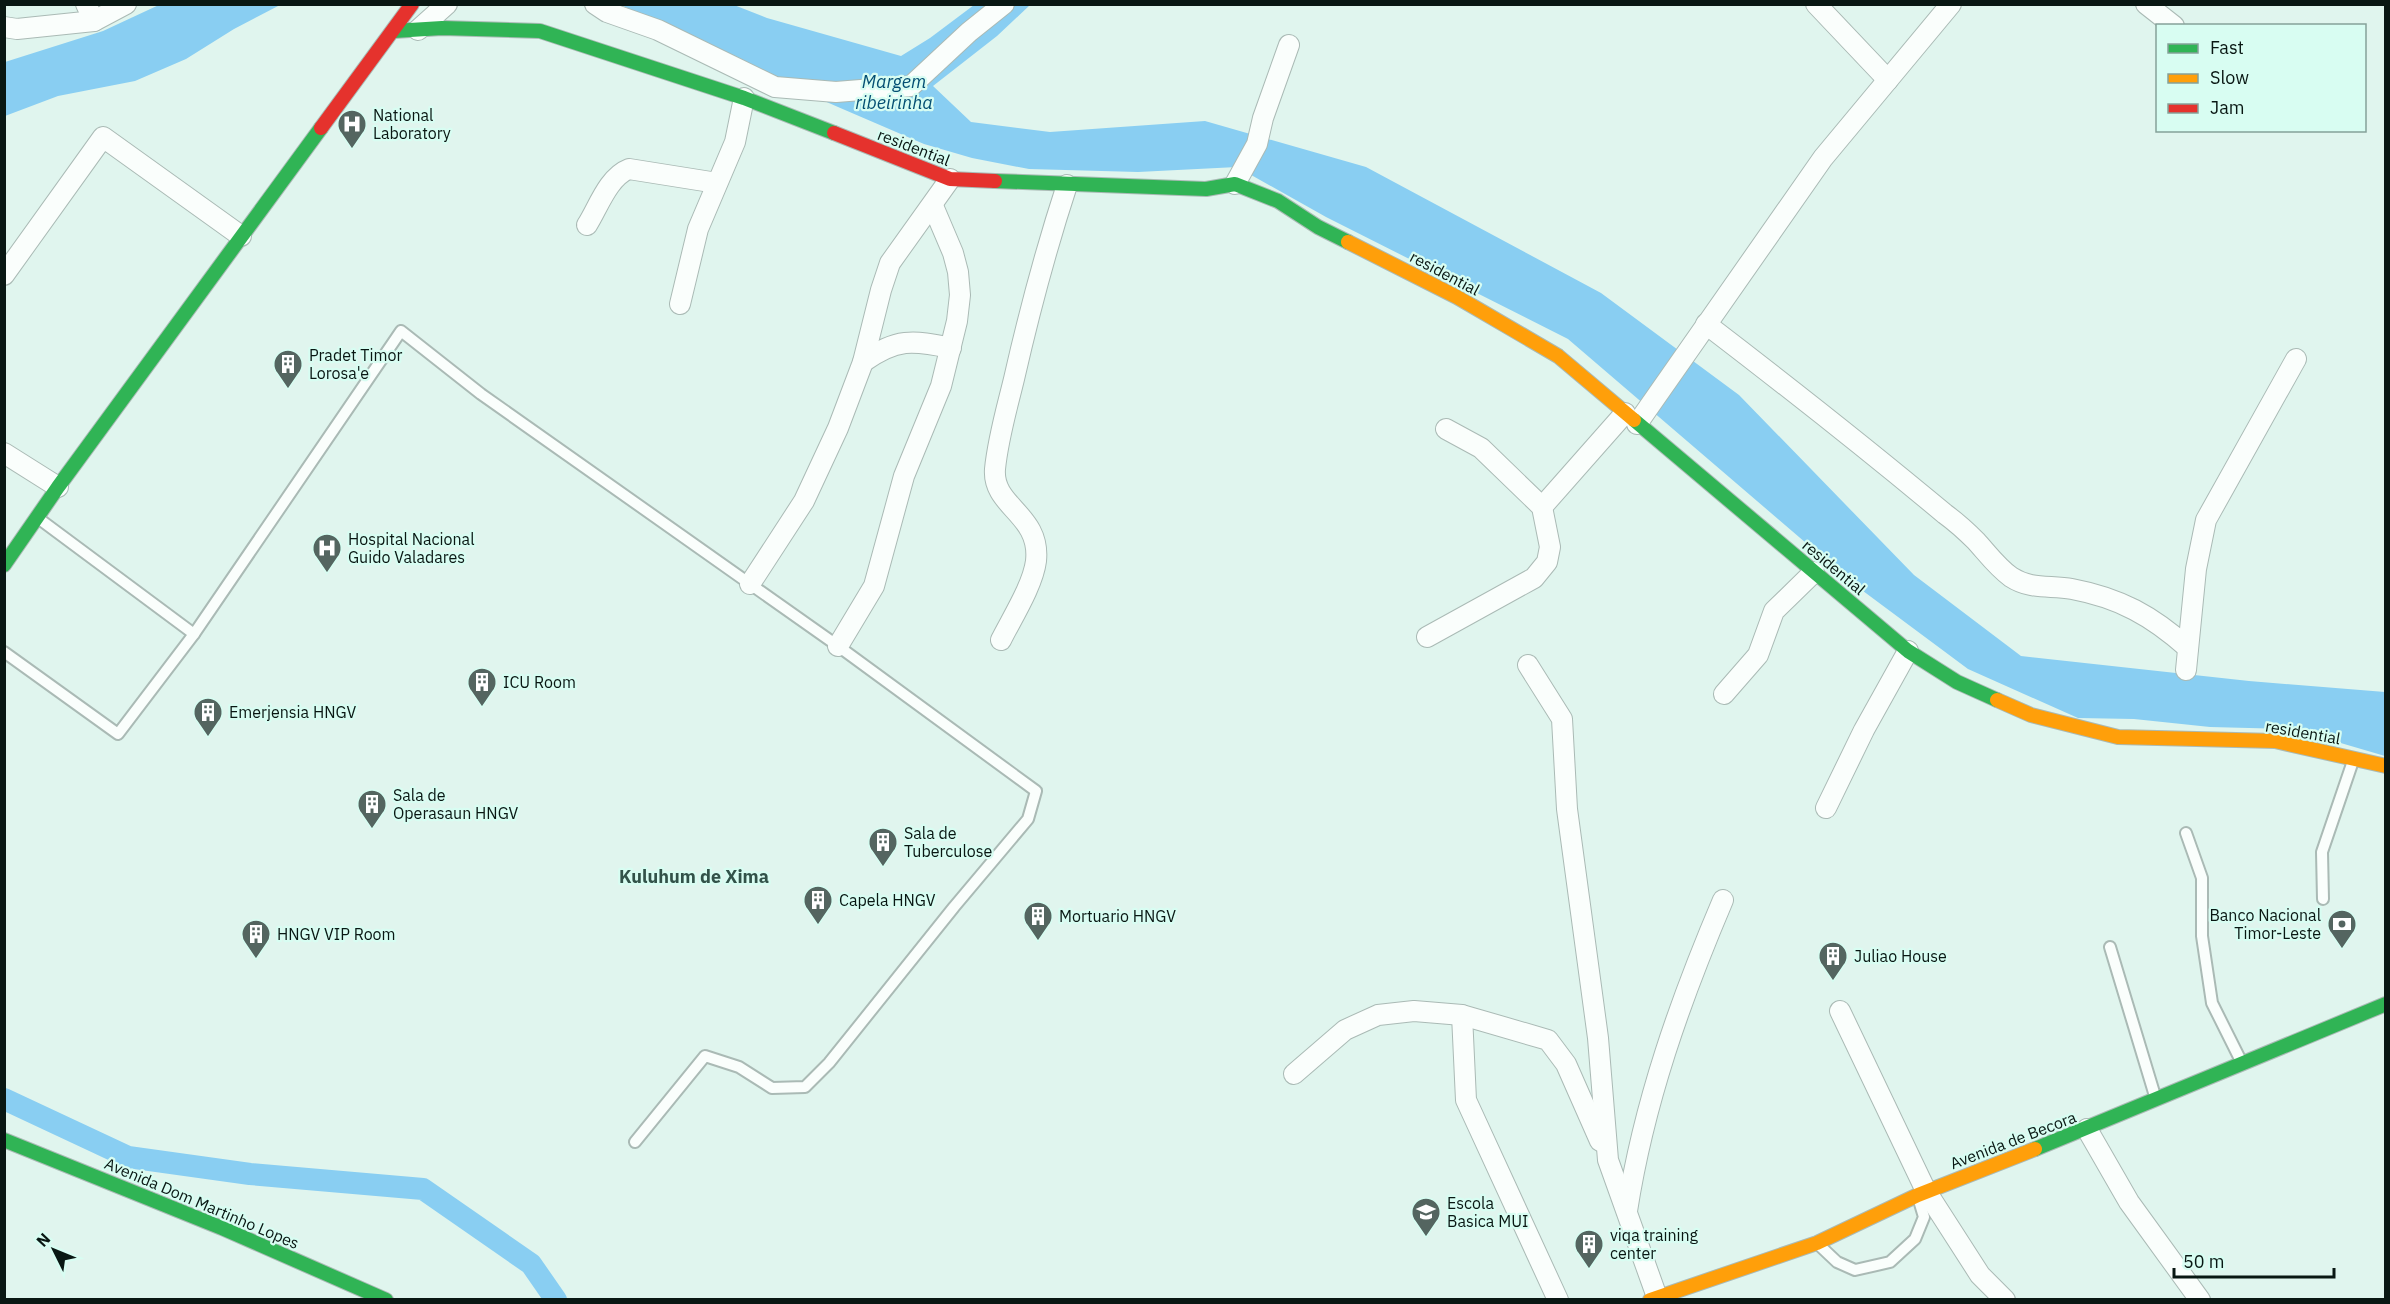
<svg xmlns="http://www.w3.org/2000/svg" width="2390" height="1304" font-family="'IBM Plex Sans',sans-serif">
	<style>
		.water { fill: #89cef2 }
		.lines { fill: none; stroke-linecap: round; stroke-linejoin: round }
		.canal { stroke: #89cef2; stroke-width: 22 }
		.lane-casing { stroke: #aabab5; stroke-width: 14 }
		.street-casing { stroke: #aabab5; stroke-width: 22 }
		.fast-casing { stroke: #aabab5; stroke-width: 16 }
		.slow-casing { stroke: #aabab5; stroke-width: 16 }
		.jam-casing { stroke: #aabab5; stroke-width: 16 }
		.lane { stroke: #fafefc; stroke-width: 10 }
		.street { stroke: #fafefc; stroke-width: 20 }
		.fast { stroke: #30b455; stroke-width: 14 }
		.slow { stroke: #ff9f0a; stroke-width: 14 }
		.jam { stroke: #e5322d; stroke-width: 14 }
		.labels { text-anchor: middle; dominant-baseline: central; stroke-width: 4.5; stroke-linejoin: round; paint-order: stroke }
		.poi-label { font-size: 16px; fill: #091713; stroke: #d8fdf2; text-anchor: start }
		.street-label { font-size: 16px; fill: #091713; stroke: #d8fdf2 }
		.water-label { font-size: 18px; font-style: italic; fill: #044f73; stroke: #d8fdf2 }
		.neighbourhood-label { font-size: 18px; font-weight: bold; fill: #325249; stroke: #d8fdf2 }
	</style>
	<rect width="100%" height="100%" fill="#e0f5ee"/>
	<g class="water">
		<path d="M 161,4 L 280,5 L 234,29 L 186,59 L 135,81 L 58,96 L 5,116 L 5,62 L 103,31 Z"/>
		<path d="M 621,5 L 734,5 L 767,18 L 901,56 L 930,38 L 974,5 L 1030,5 L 997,36 L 933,86 L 971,122 L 1050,132 L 1205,121 L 1366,167 L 1601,293 L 1739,395 L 1914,575 L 2021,656 L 2249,681 L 2385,692 L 2385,756 L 2293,729 L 2210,727 L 2134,719 L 2078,718 L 1968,669 L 1855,585 L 1568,339 L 1326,217 L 1237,167 L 1138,172 L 1029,169 L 972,158 L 924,144 L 838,107 L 745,66 L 665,25 Z"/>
	</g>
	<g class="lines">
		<path class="canal" d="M 4,1099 L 128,1157 L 250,1174 L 423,1189 L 531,1264 L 556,1300"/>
		<g class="lane-casing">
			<g id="lane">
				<path d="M 38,518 L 194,634"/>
				<path d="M 4,652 L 118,734 L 194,634 L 401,331 L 481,394 L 838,646 L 1036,791 L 1028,819 L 954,907 L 829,1063 L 805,1087 L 772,1088 L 739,1067 L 705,1056 L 635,1142"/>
				<path d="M 2186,833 L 2202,878 L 2202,936 L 2212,1003 L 2240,1059"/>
				<path d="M 2323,899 L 2322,852 L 2353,761"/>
				<path d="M 2110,947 L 2155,1096"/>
				<path d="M 1819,1245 L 1837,1262 L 1855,1270 L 1890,1262 L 1915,1239 L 1924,1217 L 1918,1197"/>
			</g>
		</g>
		<g class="street-casing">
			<g id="street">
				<path d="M 86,4 L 94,21"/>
				<path d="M 595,4 L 607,12 L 658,30 L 775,87 L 836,92 L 911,86 L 969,32 L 1004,4"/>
				<path d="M 1816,4 L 1888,80"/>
				<path d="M 2146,4 L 2174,26"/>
				<path d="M 4,27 L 17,29 L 94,21 L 126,4"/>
				<path d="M 418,30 L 447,4"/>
				<path d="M 1235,184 L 1257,144 L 1263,118 L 1289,45"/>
				<path d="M 587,225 C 598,208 608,177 629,169 L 717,183"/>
				<path d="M 4,275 L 103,137 L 241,236"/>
				<path d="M 680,304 L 698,229 L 735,142 L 744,98"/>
				<path d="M 1706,324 C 1787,386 1867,449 1945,514 C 1956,522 1966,531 1976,541 C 1987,553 1997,567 2011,577 C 2031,590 2050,585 2072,589 C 2120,598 2152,616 2188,648"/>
				<path d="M 863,362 C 896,338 913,340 951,348"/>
				<path d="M 1637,424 L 1823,158 L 1951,4"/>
				<path d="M 4,453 L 58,487"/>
				<path d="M 1542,507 L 1625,413"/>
				<path d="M 750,584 L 804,501 L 838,428 L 863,362 L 881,290 L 890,263 L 950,179"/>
				<path d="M 1427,637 L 1534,578 L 1547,562 L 1550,547 L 1542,507 L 1481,448 L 1446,429"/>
				<path d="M 1001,640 C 1012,618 1033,585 1036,561 C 1041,514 992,507 995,469 C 998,438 1007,408 1014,379 C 1029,313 1046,249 1067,185"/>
				<path d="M 838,646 L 874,586 L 904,476 L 941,386 L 957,321 L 960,295 L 958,272 L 953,253 L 933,206"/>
				<path d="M 1528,665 L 1562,719 L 1567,809 L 1598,1038 L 1608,1160 L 1657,1297"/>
				<path d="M 2186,670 L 2196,569 L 2206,520 L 2296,359"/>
				<path d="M 1724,694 L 1758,655 L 1774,611 L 1814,572"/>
				<path d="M 1826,808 L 1864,730 L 1908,651"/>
				<path d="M 1840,1011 L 1926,1191 L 1980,1275 L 2005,1300"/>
				<path d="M 1462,1015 L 1466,1100 L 1558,1300"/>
				<path d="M 1294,1074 L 1345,1030 L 1378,1015 L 1414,1011 L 1462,1015 L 1548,1040 L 1566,1064 L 1600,1141"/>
				<path d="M 2087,1129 L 2129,1202 L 2200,1300"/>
				<path d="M 1627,1211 C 1644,1102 1680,1001 1723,900"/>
			</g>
		</g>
		<g class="fast-casing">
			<g id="fast">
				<path d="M 394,31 L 442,28 L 540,31 L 744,98 L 834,133"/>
				<path d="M 995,181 L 1206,189 L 1235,184 L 1278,201 L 1318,227 L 1348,242"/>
				<path d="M 1634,420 L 1908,651 L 1957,682 L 1997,700"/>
				<path d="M 4,565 L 58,487 L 321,128"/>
				<path d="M 4,1140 L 222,1228 L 386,1300"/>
				<path d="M 2035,1149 L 2386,1004"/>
			</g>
		</g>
		<g class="slow-casing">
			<g id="slow">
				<path d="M 1348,242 L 1457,297 L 1558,356 L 1634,420"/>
				<path d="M 1997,700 L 2031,715 L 2118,737 L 2275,741 L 2386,766"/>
				<path d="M 1650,1300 L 1817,1243 L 1918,1195 L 2035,1149"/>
			</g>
		</g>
		<g class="jam-casing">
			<g id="jam">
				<path d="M 321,128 L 412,4"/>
				<path d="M 834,133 L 950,179 L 995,181"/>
			</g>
		</g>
		<use href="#lane" class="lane"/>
		<use href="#street" class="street"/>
		<use href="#fast" class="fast"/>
		<use href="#slow" class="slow"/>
		<use href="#jam" class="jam"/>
	</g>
	<defs>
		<g id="hospital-pin" transform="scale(1.5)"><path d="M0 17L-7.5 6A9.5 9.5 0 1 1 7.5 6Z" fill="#546560" stroke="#d8fdf2"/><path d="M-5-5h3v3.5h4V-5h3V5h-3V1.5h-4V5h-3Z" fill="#fff"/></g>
		<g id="building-pin" transform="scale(1.5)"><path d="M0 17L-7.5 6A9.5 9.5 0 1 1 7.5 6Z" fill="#546560" stroke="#d8fdf2"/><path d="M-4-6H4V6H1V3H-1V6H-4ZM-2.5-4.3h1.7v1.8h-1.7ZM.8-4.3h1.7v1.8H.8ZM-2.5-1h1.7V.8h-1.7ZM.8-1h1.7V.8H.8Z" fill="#fff"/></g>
		<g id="bank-pin" transform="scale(1.5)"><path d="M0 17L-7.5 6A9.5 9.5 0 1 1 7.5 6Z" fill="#546560" stroke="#d8fdf2"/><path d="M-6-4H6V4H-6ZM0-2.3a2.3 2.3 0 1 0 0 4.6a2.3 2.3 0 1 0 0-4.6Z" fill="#fff"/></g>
		<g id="school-pin" transform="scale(1.5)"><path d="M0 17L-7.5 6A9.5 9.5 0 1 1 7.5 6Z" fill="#546560" stroke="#d8fdf2"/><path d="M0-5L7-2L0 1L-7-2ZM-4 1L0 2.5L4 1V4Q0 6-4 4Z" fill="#fff"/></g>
	</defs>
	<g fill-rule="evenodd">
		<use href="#hospital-pin" x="352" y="124"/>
		<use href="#building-pin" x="288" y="364"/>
		<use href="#hospital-pin" x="327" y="548"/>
		<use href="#building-pin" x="482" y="682"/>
		<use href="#building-pin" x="208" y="712"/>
		<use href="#building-pin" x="372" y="804"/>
		<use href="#building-pin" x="883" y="842"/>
		<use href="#building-pin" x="818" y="900"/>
		<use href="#building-pin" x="1038" y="916"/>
		<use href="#bank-pin" x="2342" y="924"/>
		<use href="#building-pin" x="256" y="934"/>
		<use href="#building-pin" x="1833" y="956"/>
		<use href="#school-pin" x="1426" y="1212"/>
		<use href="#building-pin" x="1589" y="1244"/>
	</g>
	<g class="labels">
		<g class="poi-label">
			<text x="373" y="115">National<tspan x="373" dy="18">Laboratory</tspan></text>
			<text x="309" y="355">Pradet Timor<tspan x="309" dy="18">Lorosa'e</tspan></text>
			<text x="348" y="539">Hospital Nacional<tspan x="348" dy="18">Guido Valadares</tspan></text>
			<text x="503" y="682">ICU Room</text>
			<text x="229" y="712">Emerjensia HNGV</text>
			<text x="393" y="795">Sala de<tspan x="393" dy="18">Operasaun HNGV</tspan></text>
			<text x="904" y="833">Sala de<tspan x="904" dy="18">Tuberculose</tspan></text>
			<text x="839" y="900">Capela HNGV</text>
			<text x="2321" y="915" text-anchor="end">Banco Nacional<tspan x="2321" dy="18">Timor-Leste</tspan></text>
			<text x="1059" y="916">Mortuario HNGV</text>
			<text x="277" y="934">HNGV VIP Room</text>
			<text x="1854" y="956">Juliao House</text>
			<text x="1447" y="1203">Escola<tspan x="1447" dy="18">Basica MUI</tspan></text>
			<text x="1610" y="1235">viqa training<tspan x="1610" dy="18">center</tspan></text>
		</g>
		<g class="street-label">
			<text transform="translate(914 147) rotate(21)">residential</text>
			<text transform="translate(1445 273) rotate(28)">residential</text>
			<text transform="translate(1834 567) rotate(40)">residential</text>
			<text transform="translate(2303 732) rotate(10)">residential</text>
			<text transform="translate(2013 1140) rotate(-21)">Avenida de Becora</text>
			<text transform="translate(202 1203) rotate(23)">Avenida Dom Martinho Lopes</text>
		</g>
		<g class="water-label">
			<text x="894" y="81">Margem<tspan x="894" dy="21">ribeirinha</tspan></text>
		</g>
		<g class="neighbourhood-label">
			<text x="694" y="876">Kuluhum de Xima</text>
		</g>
	</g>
	<rect width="2390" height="1304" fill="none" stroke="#091713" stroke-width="12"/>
	<rect x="2156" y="24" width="210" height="108" fill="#d8fdf2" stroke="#85a199" stroke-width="1.5"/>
	<rect x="2168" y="44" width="30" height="9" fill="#30b455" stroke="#85a199" stroke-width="1.5"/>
	<text x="2210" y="54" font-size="18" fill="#091713">Fast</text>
	<rect x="2168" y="74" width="30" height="9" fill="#ff9f0a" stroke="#85a199" stroke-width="1.5"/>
	<text x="2210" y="84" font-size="18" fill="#091713">Slow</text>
	<rect x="2168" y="104" width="30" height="9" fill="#e5322d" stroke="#85a199" stroke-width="1.5"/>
	<text x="2210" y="114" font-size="18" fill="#091713">Jam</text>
	<g transform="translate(54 1250) rotate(313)" stroke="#d8fdf2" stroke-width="4.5" paint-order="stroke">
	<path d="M0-4.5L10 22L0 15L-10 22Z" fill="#091713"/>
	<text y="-9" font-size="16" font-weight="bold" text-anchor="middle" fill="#091713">N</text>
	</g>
	<path d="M2174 1268v9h160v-9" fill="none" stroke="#091713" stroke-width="3"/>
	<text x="2183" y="1268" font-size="18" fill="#091713" stroke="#d8fdf2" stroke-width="4.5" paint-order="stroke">50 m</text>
</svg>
